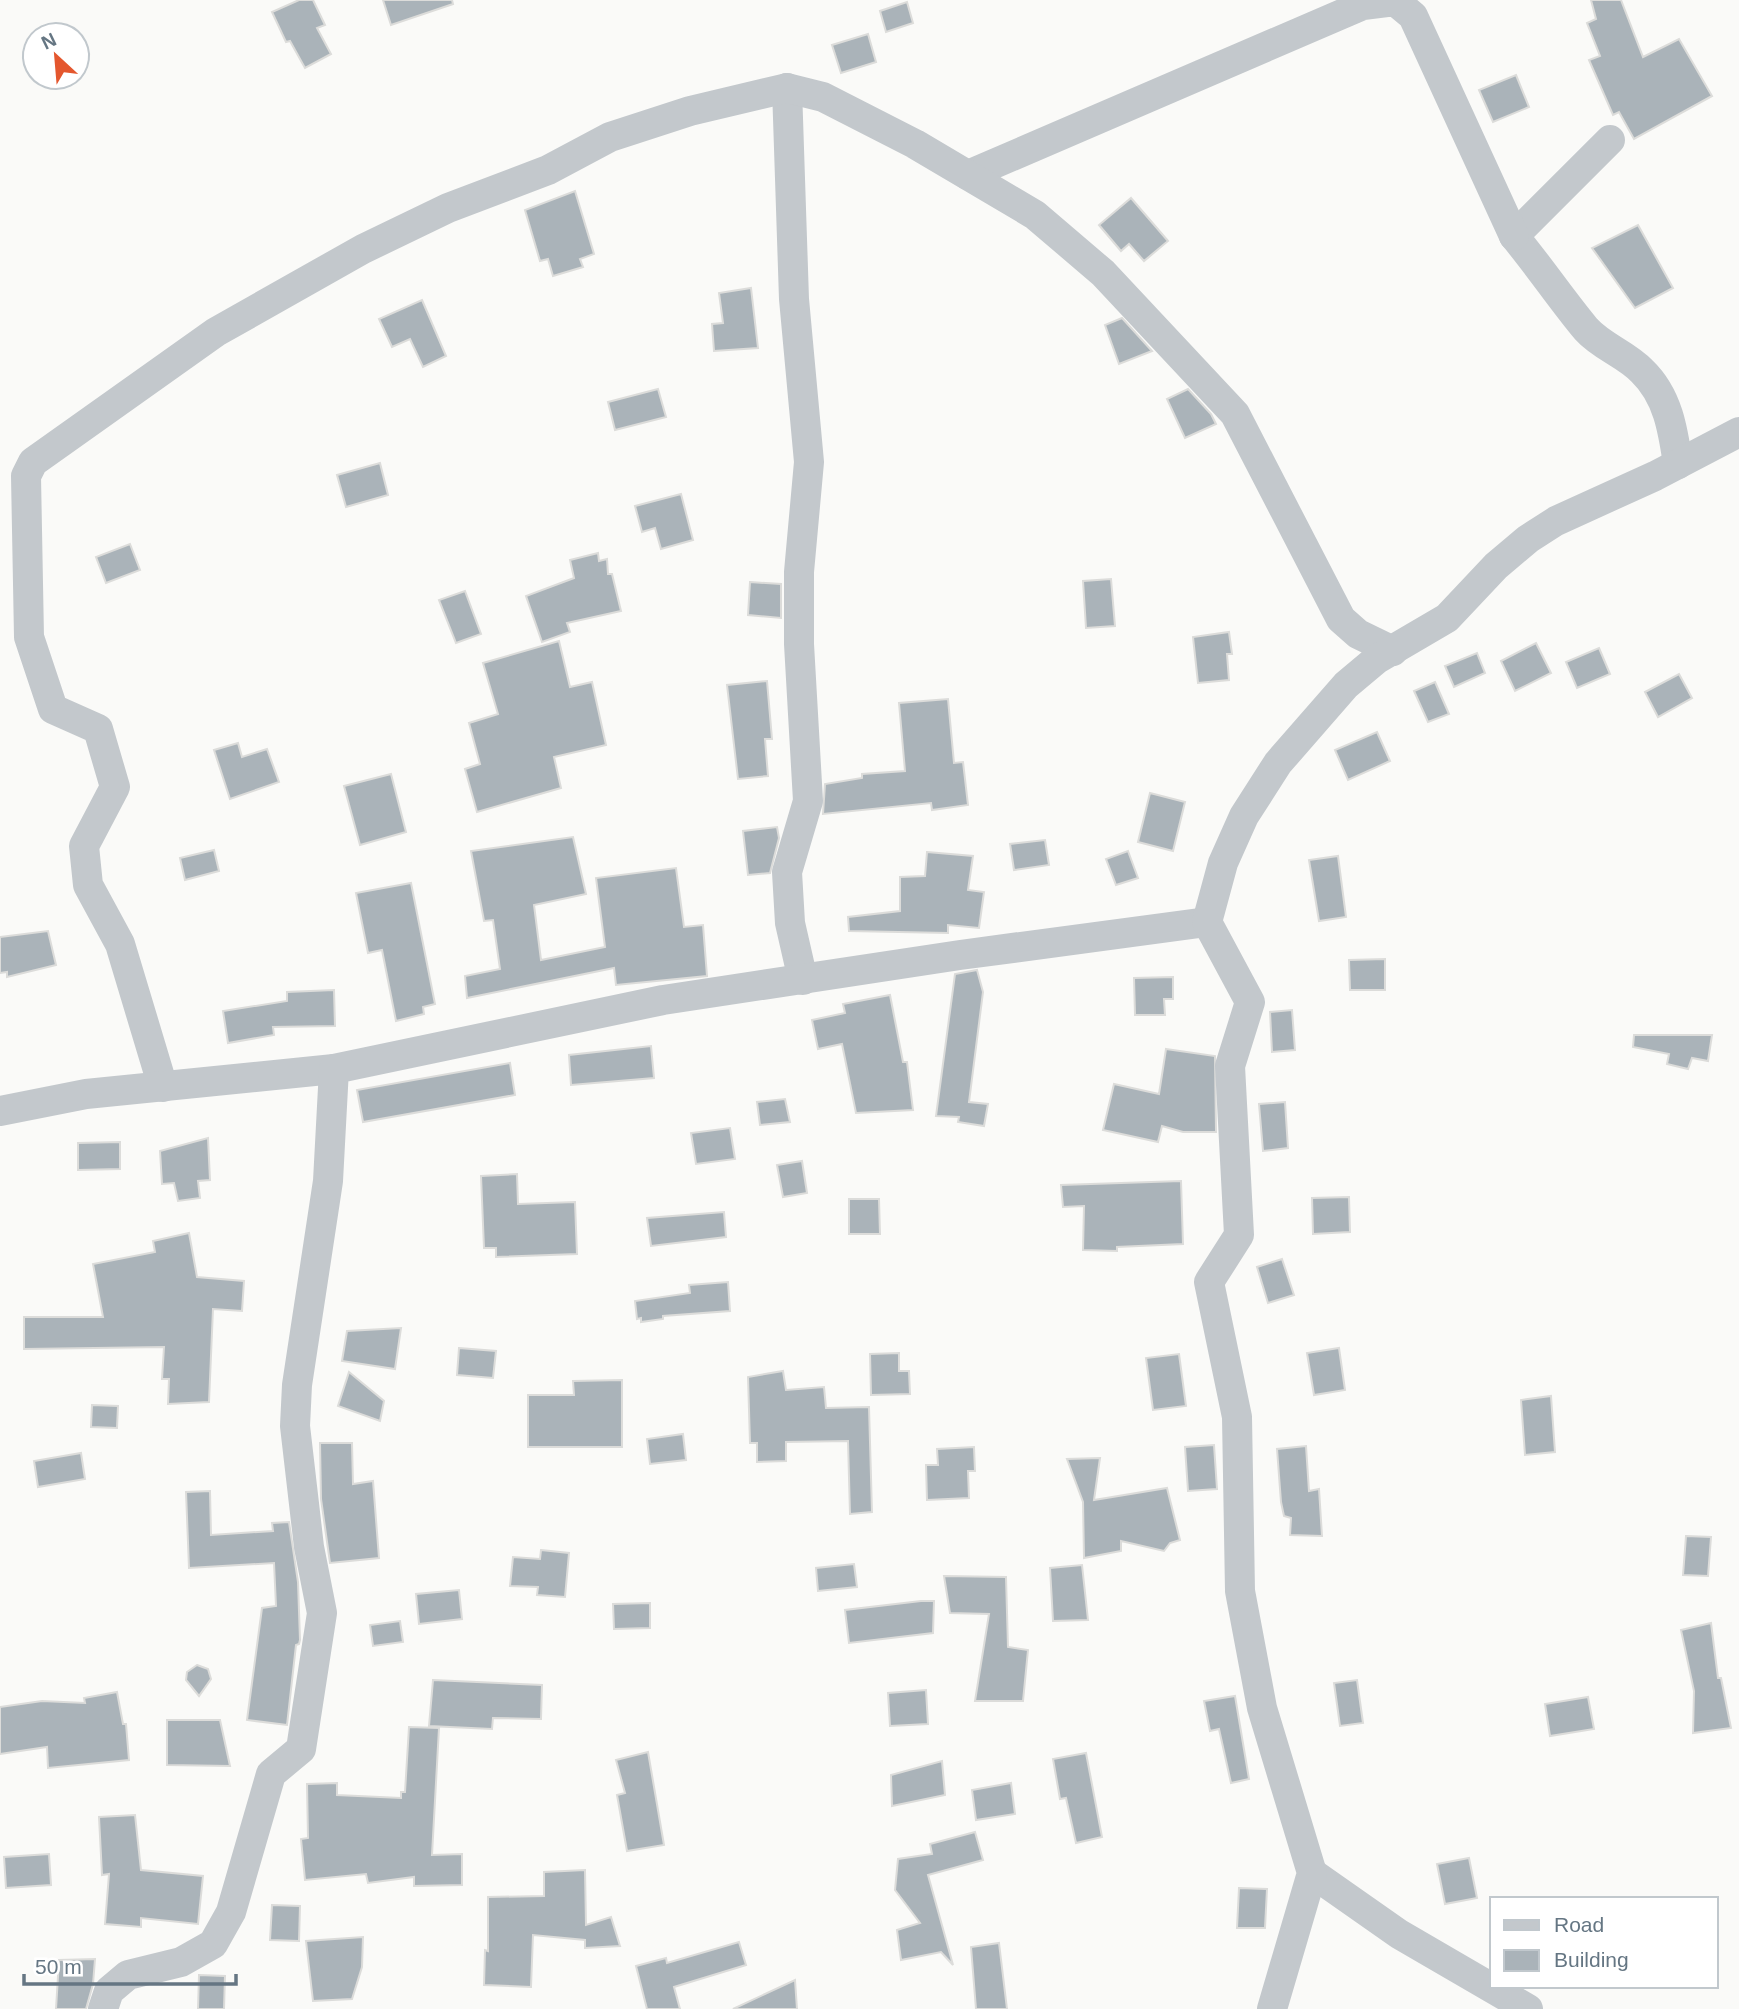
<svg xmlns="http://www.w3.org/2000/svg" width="1739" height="2009" font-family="Helvetica,sans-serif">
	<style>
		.building { fill: #aab3b9; stroke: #dcdcda; stroke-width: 2 }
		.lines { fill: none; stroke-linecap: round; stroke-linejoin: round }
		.street { stroke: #c3c8cc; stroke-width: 30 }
	</style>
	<rect width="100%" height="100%" fill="#fafaf8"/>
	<g class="building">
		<path d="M 299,0 L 313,0 L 325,25 L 317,28 L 331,54 L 305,68 L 290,41 L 286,42 L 272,12 Z"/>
		<path d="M 383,0 L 452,0 L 453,4 L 391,25 Z"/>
		<path d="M 1591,0 L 1621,0 L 1643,57 L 1679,39 L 1712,96 L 1634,139 L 1619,112 L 1613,115 L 1589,60 L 1600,56 L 1587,23 L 1596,19 Z"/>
		<path d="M 907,2 L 913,23 L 886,32 L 880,11 Z"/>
		<path d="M 868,34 L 876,62 L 841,73 L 832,45 Z"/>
		<path d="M 1516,75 L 1529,107 L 1493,122 L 1479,90 Z"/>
		<path d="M 575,191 L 594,254 L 580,259 L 583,267 L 553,276 L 548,259 L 540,261 L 525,210 Z"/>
		<path d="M 1131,198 L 1168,241 L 1144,261 L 1129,244 L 1121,251 L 1099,225 Z"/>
		<path d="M 1638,225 L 1673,288 L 1635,308 L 1592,248 Z"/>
		<path d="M 751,288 L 758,348 L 714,351 L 712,324 L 723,323 L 719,293 Z"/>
		<path d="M 422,300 L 446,356 L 423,367 L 410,339 L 392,347 L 379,319 Z"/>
		<path d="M 1122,318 L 1152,351 L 1119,364 L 1105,325 Z"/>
		<path d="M 658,389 L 666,417 L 615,430 L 608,402 Z"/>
		<path d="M 1188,389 L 1211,414 L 1216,424 L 1185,438 L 1167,399 Z"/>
		<path d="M 380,463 L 388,495 L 346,507 L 337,475 Z"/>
		<path d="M 681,494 L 693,540 L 661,549 L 655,528 L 642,532 L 635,506 Z"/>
		<path d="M 130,544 L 140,570 L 106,583 L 96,557 Z"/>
		<path d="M 598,553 L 599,561 L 607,559 L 608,574 L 612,574 L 621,611 L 567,623 L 570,632 L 542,642 L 526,596 L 574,578 L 570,560 Z"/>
		<path d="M 1111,579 L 1115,626 L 1086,628 L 1083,581 Z"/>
		<path d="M 750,582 L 781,584 L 781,618 L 748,615 Z"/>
		<path d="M 465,591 L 481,634 L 456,643 L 439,600 Z"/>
		<path d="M 1229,632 L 1232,654 L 1227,654 L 1229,680 L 1198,683 L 1193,637 Z"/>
		<path d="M 559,641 L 570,687 L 592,682 L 606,745 L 554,757 L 561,788 L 477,812 L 465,769 L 480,764 L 469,723 L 498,714 L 483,663 Z"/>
		<path d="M 1536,643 L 1551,673 L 1515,691 L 1501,661 Z"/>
		<path d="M 1599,648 L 1610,674 L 1577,688 L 1566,662 Z"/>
		<path d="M 1477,653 L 1485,673 L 1454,687 L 1445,666 Z"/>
		<path d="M 1679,674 L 1692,698 L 1658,717 L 1645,692 Z"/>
		<path d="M 767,681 L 772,739 L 765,739 L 768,776 L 738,779 L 727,685 Z"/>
		<path d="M 1435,682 L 1449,714 L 1428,722 L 1414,691 Z"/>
		<path d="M 948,699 L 954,763 L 963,762 L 968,805 L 932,810 L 931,803 L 823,814 L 825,784 L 862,778 L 862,774 L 905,771 L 899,703 Z"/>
		<path d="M 1377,732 L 1390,761 L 1348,780 L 1335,750 Z"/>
		<path d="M 238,743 L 242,757 L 267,749 L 279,782 L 230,799 L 214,750 Z"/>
		<path d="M 391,774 L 406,832 L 360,845 L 344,786 Z"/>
		<path d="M 1150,793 L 1185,802 L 1173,851 L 1138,842 Z"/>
		<path d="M 777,827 L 779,838 L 770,873 L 748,875 L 743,831 Z"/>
		<path d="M 573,837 L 586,894 L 534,905 L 541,960 L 605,947 L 596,878 L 676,868 L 684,927 L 703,925 L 707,976 L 616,985 L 614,968 L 467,998 L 465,976 L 500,969 L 493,920 L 484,921 L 471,851 Z"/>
		<path d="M 1045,840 L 1049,865 L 1014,870 L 1010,844 Z"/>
		<path d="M 214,850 L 219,871 L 185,880 L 180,858 Z"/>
		<path d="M 1128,851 L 1138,878 L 1116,885 L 1106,859 Z"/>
		<path d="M 927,852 L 973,856 L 968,890 L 984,892 L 979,928 L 948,925 L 948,933 L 849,931 L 848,917 L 900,911 L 900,877 L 925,876 Z"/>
		<path d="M 1338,856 L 1346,917 L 1319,921 L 1309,860 Z"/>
		<path d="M 411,883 L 435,1004 L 423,1007 L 424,1014 L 396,1021 L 382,950 L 368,953 L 356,893 Z"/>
		<path d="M 48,931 L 56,965 L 7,977 L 7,972 L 0,973 L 0,937 Z"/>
		<path d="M 1385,959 L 1385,990 L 1350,990 L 1349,960 Z"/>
		<path d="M 977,970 L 983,992 L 969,1102 L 988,1104 L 984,1126 L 958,1122 L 959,1117 L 936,1116 L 955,974 Z"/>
		<path d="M 1173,977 L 1173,999 L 1164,999 L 1165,1015 L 1135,1015 L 1134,978 Z"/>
		<path d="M 334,990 L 335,1026 L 273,1027 L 274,1035 L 228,1043 L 223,1011 L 287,1001 L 287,992 Z"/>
		<path d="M 890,995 L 903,1062 L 907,1062 L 913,1110 L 856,1113 L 842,1044 L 818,1049 L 812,1020 L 845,1013 L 843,1004 Z"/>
		<path d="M 1292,1010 L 1295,1050 L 1272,1052 L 1270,1012 Z"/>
		<path d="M 1634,1035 L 1712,1035 L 1708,1061 L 1692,1058 L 1688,1069 L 1667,1064 L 1669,1054 L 1633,1047 Z"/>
		<path d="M 651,1046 L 654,1078 L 571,1085 L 569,1055 Z"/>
		<path d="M 1166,1049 L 1215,1056 L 1216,1132 L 1183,1132 L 1162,1126 L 1158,1142 L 1103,1130 L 1114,1084 L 1159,1094 Z"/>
		<path d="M 510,1063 L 515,1095 L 363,1122 L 357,1090 Z"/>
		<path d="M 785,1099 L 790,1122 L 760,1125 L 757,1102 Z"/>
		<path d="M 1285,1102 L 1288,1148 L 1263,1151 L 1259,1104 Z"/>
		<path d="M 730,1128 L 735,1159 L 696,1164 L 691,1133 Z"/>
		<path d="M 208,1138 L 210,1180 L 198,1181 L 200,1198 L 178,1201 L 174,1183 L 162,1184 L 160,1151 Z"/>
		<path d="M 120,1142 L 120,1169 L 78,1170 L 78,1143 Z"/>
		<path d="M 802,1161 L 807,1193 L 783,1197 L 777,1165 Z"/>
		<path d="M 517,1174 L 518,1204 L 575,1202 L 577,1254 L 496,1257 L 496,1248 L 484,1248 L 481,1176 Z"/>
		<path d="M 1181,1181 L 1183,1244 L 1117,1247 L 1117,1251 L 1083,1250 L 1084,1206 L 1063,1207 L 1061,1185 Z"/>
		<path d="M 1349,1197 L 1350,1232 L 1313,1234 L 1312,1198 Z"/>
		<path d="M 849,1199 L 879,1199 L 880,1234 L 849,1234 Z"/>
		<path d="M 724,1212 L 726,1237 L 651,1246 L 647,1218 Z"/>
		<path d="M 189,1233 L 197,1277 L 244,1281 L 242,1311 L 213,1309 L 209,1402 L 168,1404 L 169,1379 L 162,1379 L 164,1347 L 24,1349 L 24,1317 L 103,1317 L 93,1264 L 155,1252 L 153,1241 Z"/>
		<path d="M 1282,1259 L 1294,1295 L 1268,1303 L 1257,1267 Z"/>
		<path d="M 728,1282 L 730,1311 L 663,1316 L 663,1319 L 641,1322 L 641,1318 L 637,1319 L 635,1301 L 690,1293 L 689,1285 Z"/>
		<path d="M 401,1328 L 395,1369 L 342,1361 L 347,1331 Z"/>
		<path d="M 459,1348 L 496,1351 L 493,1378 L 457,1375 Z"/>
		<path d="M 1339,1348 L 1345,1390 L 1314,1395 L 1307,1353 Z"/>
		<path d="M 899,1353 L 899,1371 L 909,1371 L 910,1394 L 871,1395 L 870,1354 Z"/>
		<path d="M 1179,1354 L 1186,1406 L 1153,1410 L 1146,1358 Z"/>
		<path d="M 783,1371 L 786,1390 L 824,1387 L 826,1408 L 869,1407 L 872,1512 L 850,1514 L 848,1441 L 786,1442 L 786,1461 L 757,1462 L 757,1443 L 750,1443 L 748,1377 Z"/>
		<path d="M 349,1372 L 384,1401 L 380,1421 L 338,1406 Z"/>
		<path d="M 622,1380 L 622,1447 L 528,1447 L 528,1395 L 574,1395 L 573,1381 Z"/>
		<path d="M 1551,1396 L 1555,1452 L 1525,1455 L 1521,1400 Z"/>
		<path d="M 92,1405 L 118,1406 L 117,1428 L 91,1427 Z"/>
		<path d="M 683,1434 L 686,1460 L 650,1464 L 647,1439 Z"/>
		<path d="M 320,1443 L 352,1443 L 353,1484 L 373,1481 L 379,1558 L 330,1563 L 321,1499 Z"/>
		<path d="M 1214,1445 L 1217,1489 L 1188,1491 L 1185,1447 Z"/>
		<path d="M 1306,1446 L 1309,1491 L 1319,1489 L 1322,1536 L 1290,1535 L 1291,1518 L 1284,1516 L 1281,1502 L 1277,1449 Z"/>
		<path d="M 974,1447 L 975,1471 L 968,1471 L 969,1498 L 927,1500 L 926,1465 L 938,1465 L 937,1449 Z"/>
		<path d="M 81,1453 L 85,1479 L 38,1487 L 34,1461 Z"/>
		<path d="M 1100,1458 L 1094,1500 L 1167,1488 L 1180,1540 L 1170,1543 L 1164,1551 L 1121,1541 L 1121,1551 L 1084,1558 L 1083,1502 L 1067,1459 Z"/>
		<path d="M 210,1491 L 211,1535 L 273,1531 L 272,1523 L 289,1522 L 298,1582 L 300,1640 L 299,1644 L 296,1645 L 287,1725 L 247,1720 L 262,1608 L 276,1606 L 274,1563 L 189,1568 L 186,1492 Z"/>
		<path d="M 1686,1536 L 1711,1537 L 1708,1576 L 1683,1575 Z"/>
		<path d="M 541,1550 L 569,1553 L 565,1597 L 537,1595 L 538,1587 L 510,1586 L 513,1557 L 540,1559 Z"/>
		<path d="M 854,1564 L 857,1587 L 818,1591 L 816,1568 Z"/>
		<path d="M 1082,1565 L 1088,1620 L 1053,1621 L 1050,1568 Z"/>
		<path d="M 944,1576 L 1006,1577 L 1008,1647 L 1028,1650 L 1023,1701 L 975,1701 L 989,1614 L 950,1613 Z"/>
		<path d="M 459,1590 L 462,1619 L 419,1624 L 416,1594 Z"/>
		<path d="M 921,1601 L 934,1601 L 933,1633 L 849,1643 L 845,1610 Z"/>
		<path d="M 650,1603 L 650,1628 L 614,1629 L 613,1604 Z"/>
		<path d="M 400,1621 L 403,1642 L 373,1646 L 370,1625 Z"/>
		<path d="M 1711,1623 L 1718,1678 L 1721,1678 L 1731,1728 L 1693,1733 L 1694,1691 L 1681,1630 Z"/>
		<path d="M 197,1665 L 208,1669 L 211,1679 L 199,1696 L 186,1680 L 187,1672 Z"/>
		<path d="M 433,1680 L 542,1685 L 541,1719 L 493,1718 L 492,1729 L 429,1726 Z"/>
		<path d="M 1357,1680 L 1363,1723 L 1340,1726 L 1334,1683 Z"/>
		<path d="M 926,1690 L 928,1724 L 890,1726 L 888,1693 Z"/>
		<path d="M 117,1692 L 123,1724 L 126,1724 L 129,1760 L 48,1768 L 47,1747 L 0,1754 L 0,1707 L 42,1701 L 85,1703 L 84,1698 Z"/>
		<path d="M 1235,1696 L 1249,1779 L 1231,1783 L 1219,1729 L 1210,1731 L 1204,1701 Z"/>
		<path d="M 1588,1697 L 1594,1729 L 1550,1736 L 1545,1704 Z"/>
		<path d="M 167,1720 L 220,1720 L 230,1766 L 167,1765 Z"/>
		<path d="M 409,1727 L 439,1728 L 432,1855 L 462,1854 L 462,1885 L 414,1886 L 414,1877 L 368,1883 L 366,1874 L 305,1880 L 301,1839 L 308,1838 L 307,1784 L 337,1783 L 337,1795 L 401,1798 L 401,1792 L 405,1792 Z"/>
		<path d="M 648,1752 L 664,1845 L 627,1851 L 617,1795 L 625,1793 L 616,1760 Z"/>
		<path d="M 1086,1753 L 1102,1837 L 1076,1843 L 1066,1798 L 1060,1799 L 1053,1759 Z"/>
		<path d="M 942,1761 L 945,1795 L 892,1806 L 891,1775 Z"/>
		<path d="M 1011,1783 L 1015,1814 L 976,1820 L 972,1790 Z"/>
		<path d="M 135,1815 L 141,1870 L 203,1876 L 198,1924 L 141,1918 L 141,1927 L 105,1924 L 109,1874 L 102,1875 L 99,1817 Z"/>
		<path d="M 975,1832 L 983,1860 L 928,1875 L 953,1965 L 941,1952 L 901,1960 L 897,1930 L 920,1923 L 895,1890 L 898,1859 L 932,1854 L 930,1844 Z"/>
		<path d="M 49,1854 L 51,1885 L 6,1888 L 4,1857 Z"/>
		<path d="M 1469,1858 L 1477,1898 L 1445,1904 L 1437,1864 Z"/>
		<path d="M 585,1870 L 586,1925 L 611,1917 L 620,1946 L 585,1948 L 585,1940 L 533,1935 L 531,1987 L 484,1985 L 485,1950 L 488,1951 L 488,1897 L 544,1896 L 544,1872 Z"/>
		<path d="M 1239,1888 L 1267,1889 L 1265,1928 L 1237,1928 Z"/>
		<path d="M 272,1905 L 300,1906 L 299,1941 L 270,1940 Z"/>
		<path d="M 363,1937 L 362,1967 L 352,1999 L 313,2001 L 306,1941 Z"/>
		<path d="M 739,1942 L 746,1965 L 674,1987 L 680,2009 L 647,2009 L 636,1966 L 666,1958 L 667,1963 Z"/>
		<path d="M 999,1943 L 1007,2009 L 976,2009 L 971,1947 Z"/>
		<path d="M 95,1959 L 93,1984 L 86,2009 L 56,2009 L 59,1960 Z"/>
		<path d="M 199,1975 L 225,1976 L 224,2009 L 198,2009 Z"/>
		<path d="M 795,1980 L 797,2009 L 733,2009 Z"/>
	</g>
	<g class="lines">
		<g class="street">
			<path d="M 787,88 L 794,299 L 809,462 L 799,572 L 799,644 L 808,801 L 787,872 L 790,923 L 803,980"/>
			<path d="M 1610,140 L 1514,236 C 1539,266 1561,299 1586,329 C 1602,347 1626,354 1642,371 C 1668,396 1673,430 1678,464"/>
			<path d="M 968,175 L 1363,5 L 1395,1 L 1413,16 L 1514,236"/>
			<path d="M 163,1087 L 120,944 L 88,885 L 84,846 L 115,787 L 98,729 L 53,709 L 29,637 L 26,476 L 33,462 L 216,332 L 363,249 L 448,208 L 548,170 L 610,137 L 690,111 L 787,88 L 823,97 L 915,144 L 1035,215 L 1103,273 L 1235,414 L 1341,619 L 1358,634 L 1393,651"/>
			<path d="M 0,1111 L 86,1094 L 334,1069"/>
			<path d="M 1312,1873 L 1399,1934 L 1528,2009"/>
			<path d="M 103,2009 L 109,1991 L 128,1975 L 181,1962 L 213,1944 L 231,1912 L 271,1774 L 301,1749 L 322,1613 L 309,1547 L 295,1426 L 297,1385 L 328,1181 L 334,1069 L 663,1000 L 960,955 L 1207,922"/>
			<path d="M 1272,2009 L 1312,1873 L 1262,1708 L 1240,1591 L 1237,1417 L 1209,1282 L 1239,1235 L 1230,1066 L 1250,1002 L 1207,922 L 1223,863 L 1244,816 L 1278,763 L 1346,685 L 1377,659 L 1447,618 L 1496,566 L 1528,539 L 1556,521 L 1655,476 L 1739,432"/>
		</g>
	</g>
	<rect x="1490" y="1897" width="228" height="91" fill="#ffffff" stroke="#c1c8cd" stroke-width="2"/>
	<rect x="1504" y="1920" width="35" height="10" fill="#c3c8cc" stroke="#c1c8cd" stroke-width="2"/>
	<text x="1554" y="1932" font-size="21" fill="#657683">Road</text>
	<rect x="1504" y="1950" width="35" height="21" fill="#aab3b9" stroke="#c1c8cd" stroke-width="2"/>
	<text x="1554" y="1967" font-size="21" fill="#657683">Building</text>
	<g transform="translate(56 56) rotate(334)"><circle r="33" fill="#ffffff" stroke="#c1c8cd" stroke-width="2"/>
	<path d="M0-5L12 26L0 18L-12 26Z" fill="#e4572e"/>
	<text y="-10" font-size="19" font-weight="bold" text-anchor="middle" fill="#657683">N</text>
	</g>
	<path d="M24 1974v10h212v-10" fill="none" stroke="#657683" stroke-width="3.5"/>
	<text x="35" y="1974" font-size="21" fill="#657683" stroke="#ffffff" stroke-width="5" paint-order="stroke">50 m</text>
</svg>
